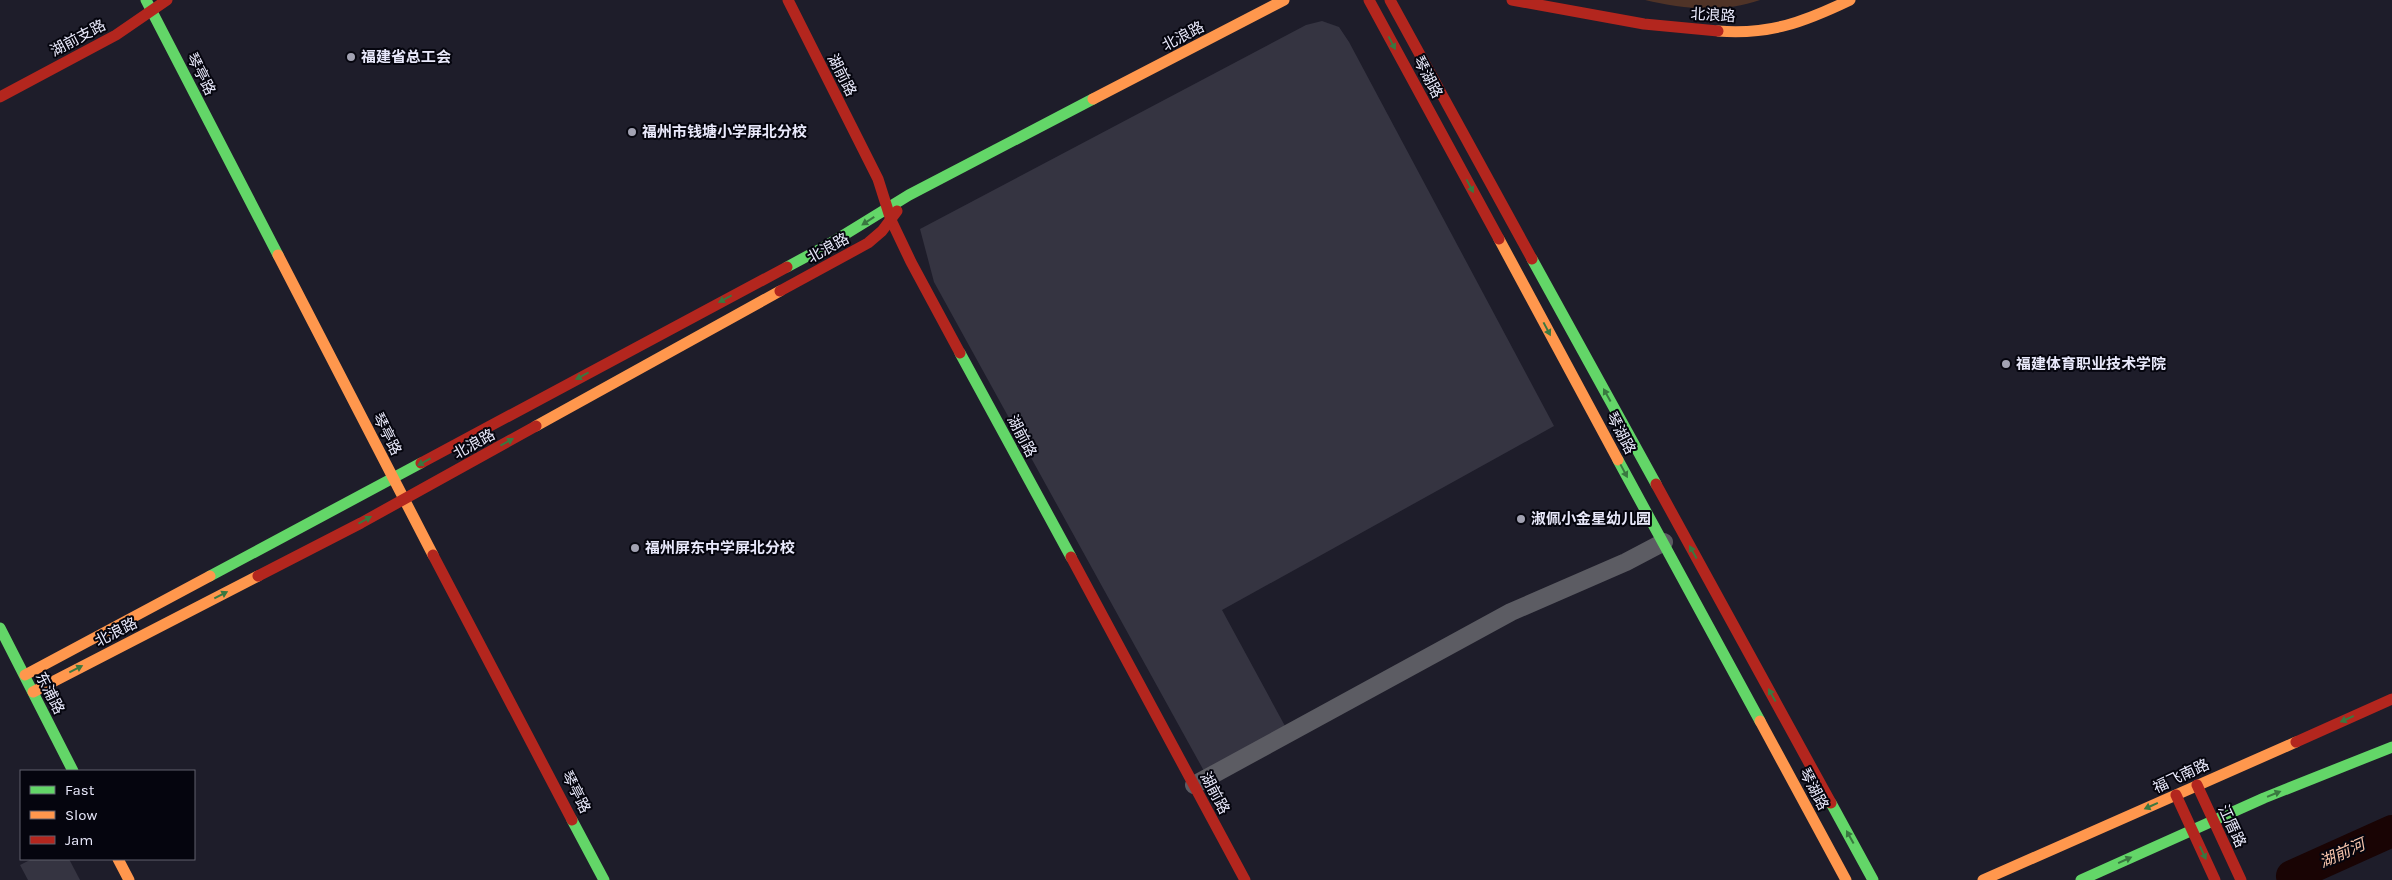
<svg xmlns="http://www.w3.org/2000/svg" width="2392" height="880" font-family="Karla,'Noto Sans SC',sans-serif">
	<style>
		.green { fill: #4f3327 }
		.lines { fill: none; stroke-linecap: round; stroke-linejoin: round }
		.river { stroke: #190404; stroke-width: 32 }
		.building { fill: #353441 }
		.street { stroke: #5c5c63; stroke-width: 18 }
		.fast { stroke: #63d668; stroke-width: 11 }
		.slow { stroke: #ff974d; stroke-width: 11 }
		.jam { stroke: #b3261e; stroke-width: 11 }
		.oneway { fill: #397840 }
		.poi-dot { fill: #a2a2b2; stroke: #05050e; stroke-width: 2 }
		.labels { text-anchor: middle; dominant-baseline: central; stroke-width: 4; stroke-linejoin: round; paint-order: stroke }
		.street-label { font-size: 15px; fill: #e9e9fb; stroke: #05050e }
		.poi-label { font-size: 15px; font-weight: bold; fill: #e9e9fb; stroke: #05050e; text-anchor: start }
		.water-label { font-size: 16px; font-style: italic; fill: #f9c6ad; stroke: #05050e }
	</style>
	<rect width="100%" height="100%" fill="#1e1d2a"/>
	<path class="green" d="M 1645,0 L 1760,0 C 1723,13 1682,9 1645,0 Z"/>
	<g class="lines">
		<path class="river" d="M 2292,876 L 2392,831"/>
	</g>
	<g class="building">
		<path d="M 1322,21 L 1339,27 L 1349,42 L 1554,426 L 1222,610 L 1285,726 L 1204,771 L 934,282 L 920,229 L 1306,25 Z"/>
		<path d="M 32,859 L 69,859 L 80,880 L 28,880 L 20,865 Z"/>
	</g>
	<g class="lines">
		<path class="street" d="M 1194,785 L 1511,612 L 1626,562 L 1664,542"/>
		<g class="fast">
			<path d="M 146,0 L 278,255"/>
			<path d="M 1532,259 L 1656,484"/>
			<path d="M 787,267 L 826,246 L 909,195 L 1093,99"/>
			<path d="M 960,353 L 1071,557"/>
			<path d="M 1618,460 L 1760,721"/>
			<path d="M 210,576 L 421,463"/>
			<path d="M 0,628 L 73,771"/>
			<path d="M 1831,803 L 1873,880"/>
			<path d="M 572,820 L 604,880"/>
			<path d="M 2081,880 L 2264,798 L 2392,747"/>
		</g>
		<g class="slow">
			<path d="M 1718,31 C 1770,35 1804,22 1850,0"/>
			<path d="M 1093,99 L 1284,0"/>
			<path d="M 1499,239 L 1618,460"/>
			<path d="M 278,255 L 433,555"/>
			<path d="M 536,426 L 780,291"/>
			<path d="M 25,675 L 210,576"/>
			<path d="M 33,692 L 258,576"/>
			<path d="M 1760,721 L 1846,880"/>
			<path d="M 118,859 L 129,880"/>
			<path d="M 1983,880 L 2296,742"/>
		</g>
		<g class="jam">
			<path d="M 788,0 L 878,179 L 891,220 L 911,262 L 960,353"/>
			<path d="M 1369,0 L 1499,239"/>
			<path d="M 1390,0 L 1532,259"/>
			<path d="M 1512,0 L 1644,24 L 1718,31"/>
			<path d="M 0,97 L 116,35 L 167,0"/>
			<path d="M 780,291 L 868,243 L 882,231 L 897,211"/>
			<path d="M 421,463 L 787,267"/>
			<path d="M 1656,484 L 1831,803"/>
			<path d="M 433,555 L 572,820"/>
			<path d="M 1071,557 L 1245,880"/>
			<path d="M 258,576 L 361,523 L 536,426"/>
			<path d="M 2296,742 L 2392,699"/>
			<path d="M 2197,785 L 2241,880"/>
			<path d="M 2176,795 L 2215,880"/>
		</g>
	</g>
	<defs><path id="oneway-solid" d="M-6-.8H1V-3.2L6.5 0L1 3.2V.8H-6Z" transform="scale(1.25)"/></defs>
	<g class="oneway">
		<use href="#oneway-solid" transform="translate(1392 43) rotate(62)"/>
		<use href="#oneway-solid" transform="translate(1470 186) rotate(62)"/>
		<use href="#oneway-solid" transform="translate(868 221) rotate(147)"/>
		<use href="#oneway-solid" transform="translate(725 299) rotate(152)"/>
		<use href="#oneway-solid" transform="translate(1547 329) rotate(62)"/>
		<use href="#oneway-solid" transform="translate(582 376) rotate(152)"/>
		<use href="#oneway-solid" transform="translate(1607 395) rotate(-119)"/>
		<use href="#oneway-solid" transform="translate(507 442) rotate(-29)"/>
		<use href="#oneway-solid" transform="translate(424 462) rotate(152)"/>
		<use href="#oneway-solid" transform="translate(1624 471) rotate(62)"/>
		<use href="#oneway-solid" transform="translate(365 520) rotate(-29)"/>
		<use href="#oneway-solid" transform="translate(1693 552) rotate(-119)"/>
		<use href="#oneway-solid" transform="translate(221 595) rotate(-27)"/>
		<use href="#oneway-solid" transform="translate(76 669) rotate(-27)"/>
		<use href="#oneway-solid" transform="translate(1772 695) rotate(-119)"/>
		<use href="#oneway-solid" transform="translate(2347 719) rotate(156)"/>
		<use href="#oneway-solid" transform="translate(2274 794) rotate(-22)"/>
		<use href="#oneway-solid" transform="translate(2151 806) rotate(156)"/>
		<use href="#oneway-solid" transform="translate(1850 837) rotate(-119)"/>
		<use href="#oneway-solid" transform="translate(2203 853) rotate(65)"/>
		<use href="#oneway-solid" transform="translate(2125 860) rotate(-24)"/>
	</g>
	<g class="poi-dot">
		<circle cx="351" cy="57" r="5"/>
		<circle cx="632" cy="132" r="5"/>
		<circle cx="2006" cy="364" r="5"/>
		<circle cx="1521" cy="519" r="5"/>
		<circle cx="635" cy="548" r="5"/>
	</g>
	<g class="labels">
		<g class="street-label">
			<text transform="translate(1713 15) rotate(3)">北浪路</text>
			<text transform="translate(1183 36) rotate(-28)">北浪路</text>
			<text transform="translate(78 38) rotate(-28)">湖前支路</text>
			<text transform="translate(201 74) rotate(63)">琴亭路</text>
			<text transform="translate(842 75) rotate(63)">湖前路</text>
			<text transform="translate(1428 77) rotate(62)">琴湖路</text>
			<text transform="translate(828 248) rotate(-29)">北浪路</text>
			<text transform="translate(1621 433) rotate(62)">琴湖路</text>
			<text transform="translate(387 434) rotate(63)">琴亭路</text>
			<text transform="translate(1022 436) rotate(62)">湖前路</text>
			<text transform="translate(474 444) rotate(-29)">北浪路</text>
			<text transform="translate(116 632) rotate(-27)">北浪路</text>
			<text transform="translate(50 693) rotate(63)">东浦路</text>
			<text transform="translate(2181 776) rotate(-25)">福飞南路</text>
			<text transform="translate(1814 789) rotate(62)">琴湖路</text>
			<text transform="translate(576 792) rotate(63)">琴亭路</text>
			<text transform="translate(1215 793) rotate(62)">湖前路</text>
			<text transform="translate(2232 826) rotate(65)">江厝路</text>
		</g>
		<g class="poi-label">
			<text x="361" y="57">福建省总工会</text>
			<text x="642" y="132">福州市钱塘小学屏北分校</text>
			<text x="2016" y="364">福建体育职业技术学院</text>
			<text x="1531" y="519">淑佩小金星幼儿园</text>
			<text x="645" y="548">福州屏东中学屏北分校</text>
		</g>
		<g class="water-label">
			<text transform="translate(2342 853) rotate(-24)">湖前河</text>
		</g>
	</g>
	<rect x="20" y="770" width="175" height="90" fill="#05050e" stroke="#60606d"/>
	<rect x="30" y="786" width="25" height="8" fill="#63d668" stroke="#60606d"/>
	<text x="65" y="795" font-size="15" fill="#e9e9fb">Fast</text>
	<rect x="30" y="811" width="25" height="8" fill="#ff974d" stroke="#60606d"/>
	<text x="65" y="820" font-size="15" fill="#e9e9fb">Slow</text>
	<rect x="30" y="836" width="25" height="8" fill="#b3261e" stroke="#60606d"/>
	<text x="65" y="845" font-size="15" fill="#e9e9fb">Jam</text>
</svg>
